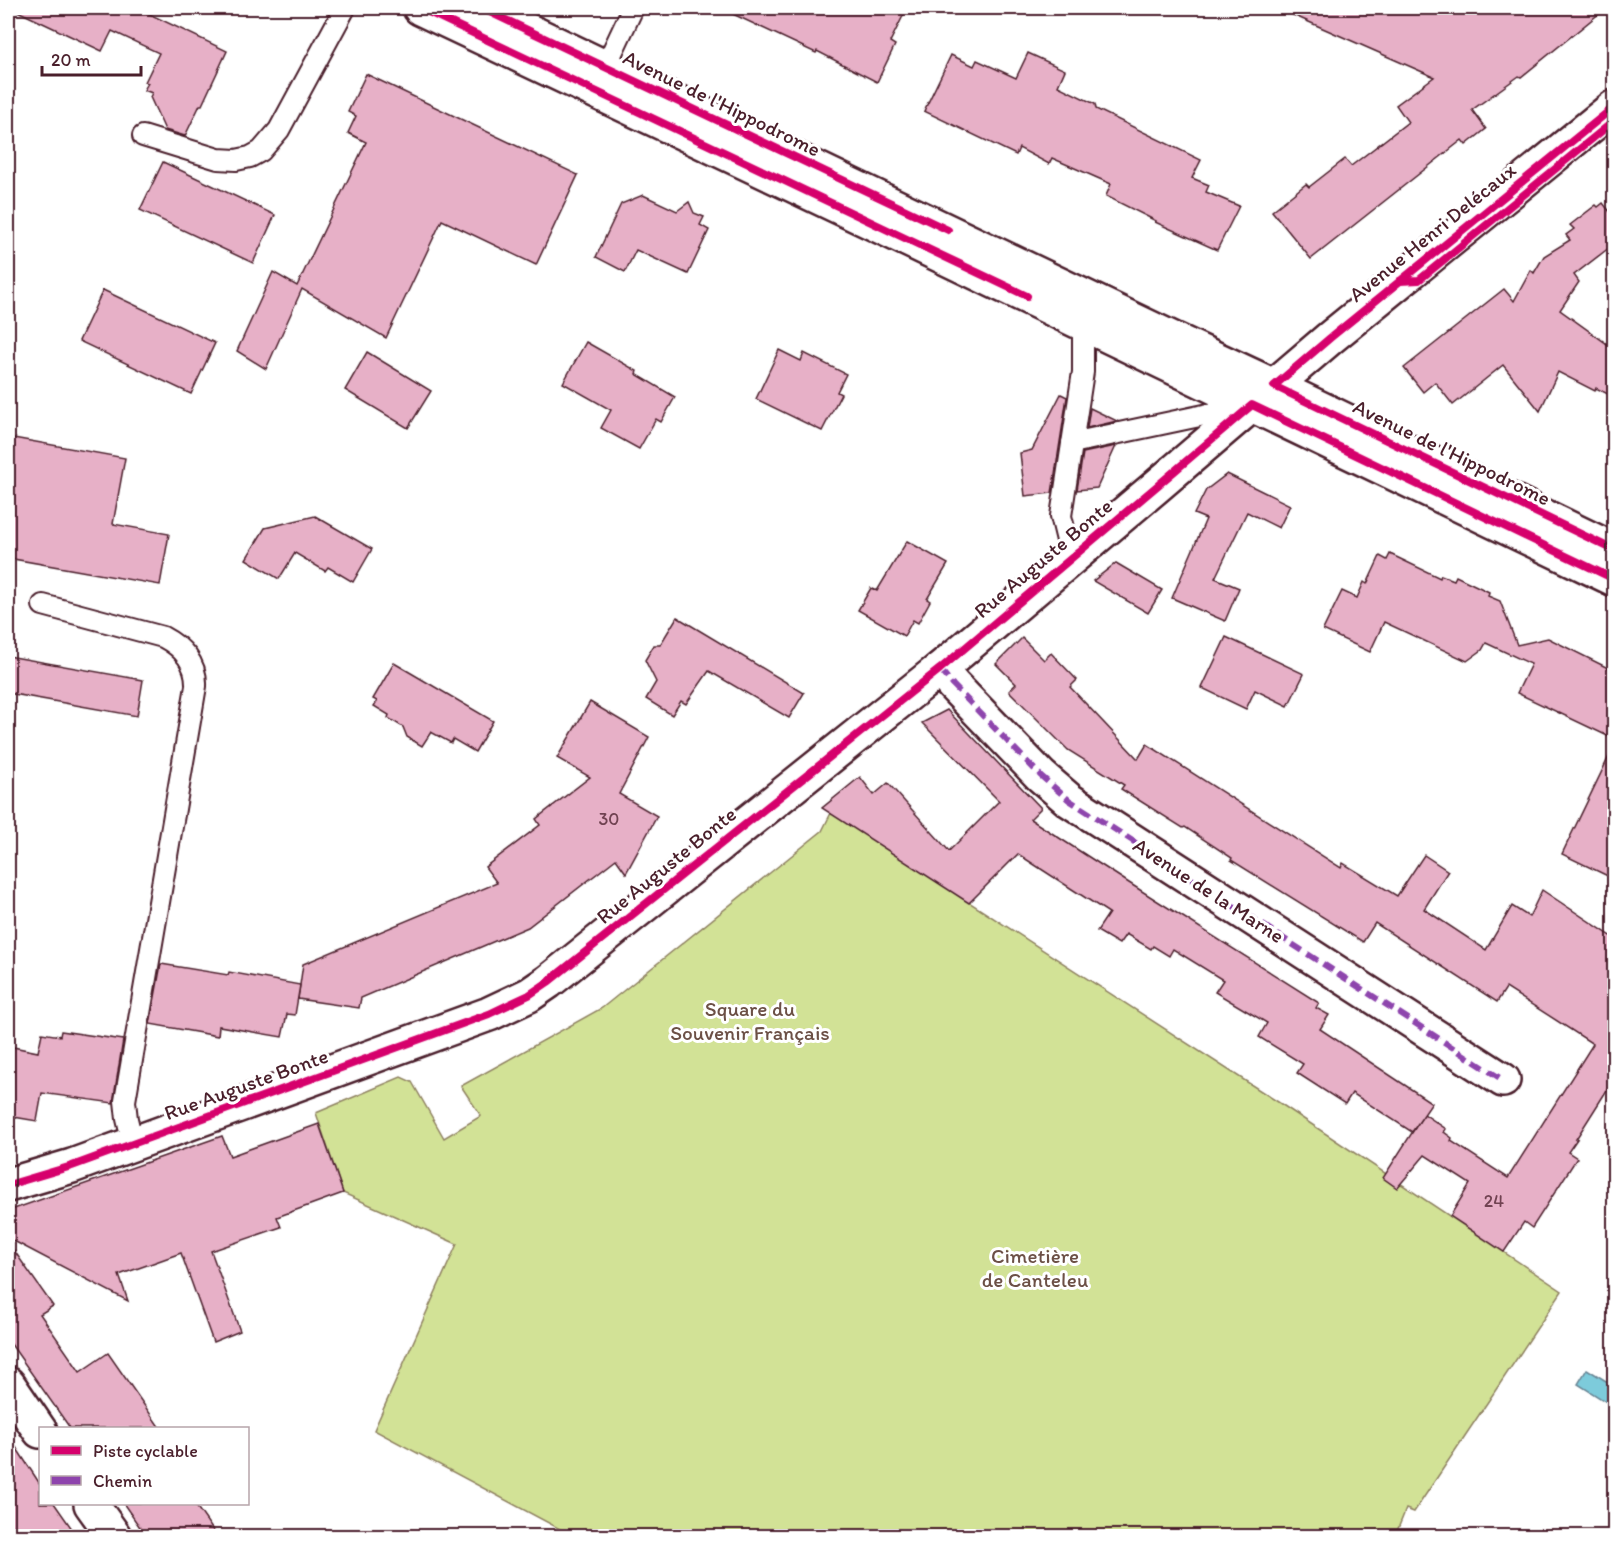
<svg xmlns="http://www.w3.org/2000/svg" width="1622" height="1544" font-family="Itim,sans-serif">
	<style>
		.green { fill: #d2e296; stroke: #8e8060; stroke-width: 1.5 }
		.water { fill: #7dcbdb; stroke: #698695; stroke-width: 1.5 }
		.building { fill: #e7b0c7; stroke: #4a1f2b; stroke-width: 1.5 }
		.lines { fill: none; stroke-linecap: round; stroke-linejoin: round }
		.lane-casing { stroke: #4a1f2b; stroke-width: 24 }
		.street-casing { stroke: #4a1f2b; stroke-width: 38 }
		.secondary-casing { stroke: #4a1f2b; stroke-width: 38 }
		.primary-casing { stroke: #4a1f2b; stroke-width: 38 }
		.lane { stroke: #fff; stroke-width: 20 }
		.street { stroke: #fff; stroke-width: 33 }
		.secondary { stroke: #fff; stroke-width: 33 }
		.primary { stroke: #fff; stroke-width: 33 }
		.quiet { stroke: #8e44ad; stroke-width: 6; stroke-dasharray: 12 6; stroke-linecap: butt }
		.cycleway-casing { stroke: #fff; stroke-width: 11 }
		.cycleway { stroke: #d6006c; stroke-width: 8 }
		.labels { text-anchor: middle; dominant-baseline: central; stroke-width: 6; stroke-linejoin: round; paint-order: stroke }
		.number-label { font-size: 18px; fill: #714352 }
		.street-label { font-size: 21px; fill: #4a1f2b; stroke: #fff }
		.park-label { font-size: 21px; fill: #6c5046; stroke: #fff }
	</style>
	<rect width="100%" height="100%" fill="#fff"/>
	<filter id="ink" filterUnits="userSpaceOnUse"><feTurbulence type="fractalNoise" baseFrequency=".0167" numOctaves="2"/><feDisplacementMap in="SourceGraphic" scale="12" xChannelSelector="R" yChannelSelector="G"/><feConvolveMatrix kernelMatrix="1 2 1 2 8 2 1 2 1" color-interpolation-filters="sRGB"/></filter>
	<g filter="url(#ink)">
		<path class="green" d="M 831,813 L 1278,1102 L 1562,1291 L 1414,1512 L 1406,1509 L 1395,1536 L 573,1536 L 374,1430 L 457,1244 L 343,1193 L 316,1113 L 401,1077 L 412,1082 L 444,1138 L 481,1116 L 461,1086 L 602,1008 L 822,831 Z"/>
		<path class="water" d="M 1587,1369 L 1614,1386 L 1614,1407 L 1578,1384 Z"/>
		<g class="building">
			<path d="M 11,8 L 137,8 L 227,51 L 202,105 L 200,105 L 185,136 L 165,130 L 150,97 L 152,93 L 144,90 L 148,83 L 145,82 L 159,53 L 112,31 L 102,51 Z"/>
			<path d="M 720,8 L 907,8 L 890,42 L 895,45 L 877,82 L 817,51 L 816,53 Z"/>
			<path d="M 1277,8 L 1606,8 L 1521,77 L 1519,76 L 1472,110 L 1486,129 L 1466,145 L 1462,140 L 1311,259 L 1272,211 L 1306,184 L 1309,187 L 1345,159 L 1351,166 L 1408,122 L 1396,105 L 1434,77 Z"/>
			<path d="M 1028,53 L 1065,70 L 1058,86 L 1095,104 L 1096,109 L 1201,160 L 1192,178 L 1209,185 L 1206,192 L 1239,206 L 1217,250 L 1155,222 L 1156,221 L 1106,196 L 1111,184 L 1052,158 L 1049,164 L 1019,148 L 1016,155 L 924,111 L 951,55 L 974,66 L 977,60 L 1016,78 Z"/>
			<path d="M 366,74 L 578,175 L 536,265 L 442,220 L 386,338 L 302,289 L 266,369 L 237,351 L 273,272 L 297,286 L 366,142 L 348,133 L 356,116 L 348,112 Z"/>
			<path d="M 163,162 L 275,215 L 253,263 L 140,210 Z"/>
			<path d="M 643,195 L 677,211 L 689,202 L 694,213 L 704,217 L 700,225 L 709,230 L 688,274 L 636,250 L 625,272 L 596,257 L 621,204 Z"/>
			<path d="M 1603,203 L 1614,217 L 1614,244 L 1574,275 L 1579,282 L 1560,310 L 1614,349 L 1614,397 L 1596,388 L 1595,391 L 1558,372 L 1540,411 L 1503,365 L 1453,405 L 1435,382 L 1423,392 L 1404,368 L 1504,289 L 1514,301 L 1531,270 L 1534,273 L 1544,256 L 1570,240 L 1566,235 L 1574,229 L 1570,225 L 1596,205 L 1598,207 Z"/>
			<path d="M 103,290 L 215,343 L 191,394 L 79,341 Z"/>
			<path d="M 586,342 L 637,371 L 636,374 L 675,397 L 661,422 L 656,419 L 639,449 L 601,428 L 611,410 L 563,383 Z"/>
			<path d="M 779,350 L 801,361 L 804,353 L 846,374 L 837,392 L 841,394 L 822,431 L 756,399 Z"/>
			<path d="M 367,352 L 431,391 L 408,428 L 345,390 Z"/>
			<path d="M 1061,394 L 1067,397 L 1052,493 L 1025,496 L 1020,453 L 1032,450 Z"/>
			<path d="M 1090,408 L 1117,421 L 1087,428 Z"/>
			<path d="M 8,437 L 125,458 L 113,524 L 169,534 L 160,585 L 8,558 Z"/>
			<path d="M 1116,446 L 1097,488 L 1077,490 L 1083,453 Z"/>
			<path d="M 1227,474 L 1290,505 L 1279,528 L 1247,512 L 1215,578 L 1239,588 L 1225,621 L 1172,598 L 1206,519 L 1194,514 L 1206,490 Z"/>
			<path d="M 315,516 L 372,549 L 353,582 L 328,567 L 325,571 L 295,553 L 279,579 L 246,559 L 265,528 Z"/>
			<path d="M 907,541 L 948,564 L 927,599 L 930,601 L 918,623 L 913,620 L 904,636 L 858,610 L 871,588 L 877,591 Z"/>
			<path d="M 1390,554 L 1440,578 L 1441,575 L 1454,580 L 1456,576 L 1489,592 L 1488,596 L 1500,601 L 1517,645 L 1548,638 L 1614,671 L 1614,739 L 1517,693 L 1531,664 L 1486,643 L 1482,650 L 1467,661 L 1384,622 L 1370,652 L 1323,630 L 1342,591 L 1357,598 L 1364,582 L 1367,584 L 1380,556 L 1387,560 Z"/>
			<path d="M 1116,563 L 1162,590 L 1148,613 L 1093,581 Z"/>
			<path d="M 677,617 L 804,693 L 789,718 L 709,671 L 686,704 L 681,701 L 672,715 L 646,699 L 656,682 L 645,660 L 654,645 L 660,645 Z"/>
			<path d="M 1226,637 L 1304,674 L 1288,706 L 1255,690 L 1246,709 L 1202,688 Z"/>
			<path d="M 1022,638 L 1044,660 L 1051,653 L 1077,680 L 1070,687 L 1138,759 L 1147,744 L 1341,868 L 1343,863 L 1397,896 L 1424,855 L 1448,871 L 1424,909 L 1486,950 L 1512,906 L 1529,917 L 1542,890 L 1614,938 L 1614,1079 L 1576,1139 L 1577,1139 L 1568,1152 L 1577,1158 L 1532,1228 L 1524,1222 L 1504,1252 L 1450,1216 L 1470,1184 L 1425,1155 L 1397,1188 L 1383,1178 L 1424,1114 L 1446,1129 L 1444,1132 L 1452,1138 L 1451,1141 L 1508,1178 L 1593,1044 L 1506,988 L 1497,1002 L 1375,923 L 1363,942 L 1231,860 L 1232,858 L 1185,827 L 1183,828 L 1121,789 L 1124,785 L 1068,750 L 1009,691 L 1016,684 L 996,664 Z"/>
			<path d="M 8,656 L 143,680 L 137,716 L 8,693 Z"/>
			<path d="M 394,663 L 493,721 L 475,752 L 453,739 L 451,743 L 431,732 L 422,746 L 407,737 L 403,727 L 388,718 L 389,715 L 374,706 L 377,701 L 373,699 Z"/>
			<path d="M 590,702 L 649,737 L 619,794 L 657,816 L 626,873 L 616,859 L 528,927 L 361,998 L 359,1008 L 298,999 L 303,964 L 497,883 L 485,867 L 540,825 L 536,819 L 590,777 L 557,758 Z"/>
			<path d="M 947,710 L 1041,808 L 1030,819 L 1129,883 L 1319,1003 L 1316,1008 L 1329,1015 L 1320,1029 L 1432,1103 L 1412,1132 L 1352,1093 L 1345,1104 L 1297,1073 L 1303,1064 L 1259,1037 L 1267,1023 L 1215,992 L 1223,980 L 1173,949 L 1169,956 L 1153,946 L 1151,949 L 1126,934 L 1119,944 L 1097,931 L 1109,913 L 1018,854 L 969,903 L 822,808 L 860,777 L 874,795 L 888,783 L 949,851 L 999,801 L 922,723 Z"/>
			<path d="M 1614,746 L 1614,879 L 1562,854 Z"/>
			<path d="M 161,964 L 228,975 L 229,972 L 300,985 L 295,1015 L 287,1014 L 282,1037 L 219,1026 L 218,1036 L 150,1024 Z"/>
			<path d="M 61,1031 L 123,1040 L 113,1103 L 42,1093 L 37,1121 L 8,1116 L 8,1046 L 38,1052 L 42,1033 L 60,1036 Z"/>
			<path d="M 319,1124 L 343,1193 L 277,1217 L 281,1227 L 211,1251 L 240,1331 L 213,1342 L 181,1253 L 119,1275 L 128,1301 L 8,1238 L 8,1211 L 222,1136 L 230,1156 Z"/>
			<path d="M 8,1242 L 53,1306 L 40,1314 L 80,1372 L 108,1353 L 160,1428 L 70,1428 L 8,1340 Z"/>
			<path d="M 8,1435 L 40,1484 L 40,1503 L 54,1503 L 77,1536 L 8,1536 Z"/>
			<path d="M 123,1503 L 194,1503 L 217,1536 L 146,1536 Z"/>
		</g>
		<g class="lines">
			<g class="lane-casing">
				<g id="lane">
					<path d="M 601,76 L 633,8"/>
					<path d="M 143,136 L 218,159 L 236,160 L 250,157 L 261,151 L 279,130 L 345,8"/>
					<path d="M 1072,443 L 1242,407"/>
					<path d="M 1071,557 L 1061,516 L 1083,372 L 1083,323"/>
					<path d="M 43,605 L 163,637 C 182,647 197,663 196,686 L 125,1101 L 127,1119 L 133,1144"/>
				</g>
			</g>
			<g class="street-casing">
				<g id="street">
					<path d="M 940,669 L 953,685 L 1041,776 L 1069,800 L 1503,1080"/>
					<path d="M 8,1384 L 40,1431"/>
					<path d="M 91,1504 L 114,1536"/>
				</g>
			</g>
			<g class="secondary-casing">
				<path id="secondary" d="M 8,1185 L 72,1166 L 102,1155 L 489,1014 L 529,995 L 548,982 L 940,669 L 1157,486 L 1330,338 L 1614,107"/>
			</g>
			<g class="primary-casing">
				<g id="primary">
					<path d="M 420,8 L 867,220 L 1614,579"/>
					<path d="M 481,8 L 1173,339 L 1274,386 L 1614,550"/>
				</g>
			</g>
			<use href="#lane" class="lane"/>
			<use href="#street" class="street"/>
			<use href="#secondary" class="secondary"/>
			<use href="#primary" class="primary"/>
			<path class="quiet" d="M 940,669 L 953,685 L 1041,776 L 1069,800 L 1503,1080"/>
			<g class="cycleway-casing">
				<g id="cycleway">
					<path d="M 420,8 L 1027,296"/>
					<path d="M 481,8 L 948,230"/>
					<path d="M 1614,107 L 1330,338 L 1274,386 L 1614,550"/>
					<path d="M 1400,281 L 1419,280 L 1614,121"/>
					<path d="M 8,1185 L 72,1166 L 102,1155 L 489,1014 L 529,995 L 548,982 L 940,669 L 1157,486 L 1252,405 L 1614,579"/>
				</g>
			</g>
			<use href="#cycleway" class="cycleway"/>
		</g>
	</g>
	<g class="labels">
		<g class="number-label">
			<text x="609" y="819">30</text>
			<text x="1494" y="1201">24</text>
		</g>
		<g class="street-label">
			<text transform="translate(722 103) rotate(26)">Avenue de l'Hippodrome</text>
			<text transform="translate(1432 232) rotate(-39)">Avenue Henri Delécaux</text>
			<text transform="translate(1452 452) rotate(26)">Avenue de l'Hippodrome</text>
			<text transform="translate(1043 558) rotate(-40)">Rue Auguste Bonte</text>
			<text transform="translate(666 865) rotate(-39)">Rue Auguste Bonte</text>
			<text transform="translate(1209 890) rotate(33)">Avenue de la Marne</text>
			<text transform="translate(246 1084) rotate(-20)">Rue Auguste Bonte</text>
		</g>
		<g class="park-label">
			<text x="750" y="1008">Square du<tspan x="750" dy="24">Souvenir Français</tspan></text>
			<text x="1035" y="1255">Cimetière<tspan x="1035" dy="24">de Canteleu</tspan></text>
		</g>
	</g>
	<rect width="1622" height="1544" fill="none" stroke="#fff" stroke-width="30"/>
	<rect x="15" y="15" width="1592" height="1514" fill="none" stroke="#4a1f2b" stroke-width="2" filter="url(#ink)"/>
	<rect x="39" y="1427" width="210" height="78" fill="#ffffff" stroke="#b7a5aa" stroke-width="1.5"/>
	<rect x="51" y="1446" width="30" height="9" fill="#d6006c" stroke="#b7a5aa" stroke-width="1.5"/>
	<text x="93" y="1457" font-size="18" fill="#4a1f2b">Piste cyclable</text>
	<rect x="51" y="1476" width="30" height="9" fill="#8e44ad" stroke="#b7a5aa" stroke-width="1.5"/>
	<text x="93" y="1487" font-size="18" fill="#4a1f2b">Chemin</text>
	<path d="M42 66v9h99v-9" fill="none" stroke="#4a1f2b" stroke-width="3"/>
	<text x="51" y="66" font-size="18" fill="#4a1f2b" stroke="#ffffff" stroke-width="4.5" paint-order="stroke">20 m</text>
</svg>
